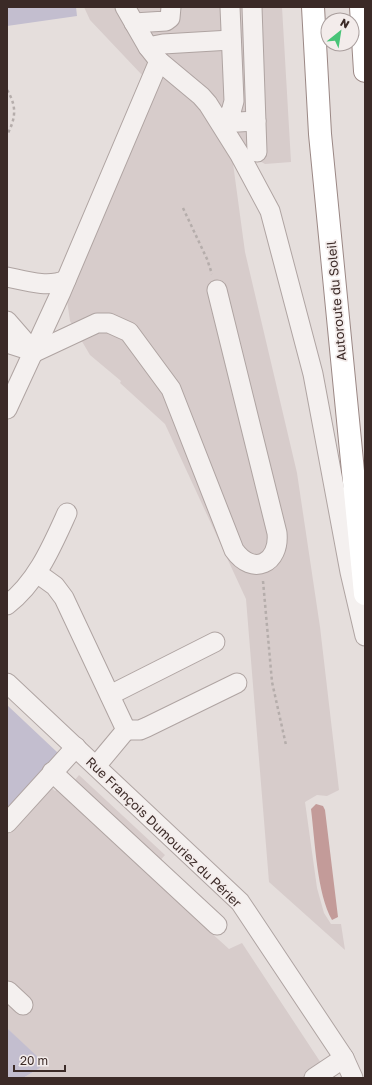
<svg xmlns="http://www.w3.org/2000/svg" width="372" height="1085" font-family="'Golos Text',sans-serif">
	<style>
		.built { fill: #d7cccb }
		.green { fill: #c3becf }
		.water { fill: #c39b99 }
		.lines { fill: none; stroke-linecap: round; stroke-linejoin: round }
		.minor-casing { stroke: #afa4a2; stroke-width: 21 }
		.highway-casing { stroke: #9b8885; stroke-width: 24 }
		.path { stroke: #b5adab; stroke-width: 2.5; stroke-dasharray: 3 3; stroke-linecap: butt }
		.minor { stroke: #f4f0ef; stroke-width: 19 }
		.highway { stroke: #fff; stroke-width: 22 }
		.labels { text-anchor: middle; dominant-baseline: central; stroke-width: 3.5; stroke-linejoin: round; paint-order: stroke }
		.street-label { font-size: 13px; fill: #3b2a27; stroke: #f3eceb }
	</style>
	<rect width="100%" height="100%" fill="#e5dedc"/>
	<g class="built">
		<path d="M 84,7 L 282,7 L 291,162 L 265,164 L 249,155 L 232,156 L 245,252 L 297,473 L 320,627 L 339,790 L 327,796 L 317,795 L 305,802 L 317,888 L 324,913 L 331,924 L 341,924 L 345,950 L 269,882 L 246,599 L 165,424 L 120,383 L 121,381 L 90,355 L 70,321 L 67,300 L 51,294 L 142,75 L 90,20 Z"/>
		<path d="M 38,775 L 55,791 L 60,787 L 65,792 L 79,775 L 165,855 L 155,866 L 189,908 L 187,911 L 229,949 L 242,943 L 321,1063 L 333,1078 L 23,1078 L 45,1065 L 7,1028 L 7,809 Z"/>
	</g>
	<g class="green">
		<path d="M 7,7 L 76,7 L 77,16 L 7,26 Z"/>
		<path d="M 7,705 L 58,753 L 7,809 Z"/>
		<path d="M 7,1028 L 41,1060 L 45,1065 L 23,1078 L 7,1078 Z"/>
	</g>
	<path class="water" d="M 316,804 L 323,806 L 325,810 L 338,917 L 332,920 C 317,894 315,841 311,809 Z"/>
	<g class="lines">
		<g class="minor-casing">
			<g id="minor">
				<path d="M 125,7 L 148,47 L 159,61 L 201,96 L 208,104 L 240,155 L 270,211 L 313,374 L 350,572 L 365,636"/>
				<path d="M 230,7 L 234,101 L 231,112 L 221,123 L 256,121"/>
				<path d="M 252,7 L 257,152"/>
				<path d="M 134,23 L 166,21 L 170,18 L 171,7"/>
				<path d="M 148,47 L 163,44 L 231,40"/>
				<path d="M 7,277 C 26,281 48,288 66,280"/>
				<path d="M 7,321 L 34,352"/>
				<path d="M 7,343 L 35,352 L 97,323 L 109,323 L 129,332 L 171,389 L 234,550 C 253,577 280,563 277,533 L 217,290"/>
				<path d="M 7,409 L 61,292 L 159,61"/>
				<path d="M 37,573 L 55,586 L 64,598 L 126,730 L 96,766"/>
				<path d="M 7,605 C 37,582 52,546 67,513"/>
				<path d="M 7,683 L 240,902 L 344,1058 L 353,1078"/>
				<path d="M 110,695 L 215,642"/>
				<path d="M 126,730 L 140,730 L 147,727 L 237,683"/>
				<path d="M 52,772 L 217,925"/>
				<path d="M 7,823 L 76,747"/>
				<path d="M 8,991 L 23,1005"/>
				<path d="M 314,1078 L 344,1058"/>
			</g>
		</g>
		<g class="highway-casing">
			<g id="highway">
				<path d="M 313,7 L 320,134 L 365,594"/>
				<path d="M 361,7 L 365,71"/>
			</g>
		</g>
		<g class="path">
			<path d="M 7,90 C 17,106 16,118 7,135"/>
			<path d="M 183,208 L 207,259 L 212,274"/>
			<path d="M 263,581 L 272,682 L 286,745"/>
		</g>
		<use href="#minor" class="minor"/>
		<use href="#highway" class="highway"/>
	</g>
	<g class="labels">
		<g class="street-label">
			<text transform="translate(336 301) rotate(-95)">Autoroute du Soleil</text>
			<text transform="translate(164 832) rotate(44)">Rue François Dumouriez du Périer</text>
		</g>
	</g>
	<rect width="372" height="1085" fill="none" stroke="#3b2a27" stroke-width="16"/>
	<g transform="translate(340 32) rotate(30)"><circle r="19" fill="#f3eceb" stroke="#a99e9d"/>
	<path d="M0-3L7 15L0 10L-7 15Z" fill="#48c478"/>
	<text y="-6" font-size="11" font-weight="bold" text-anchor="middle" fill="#3b2a27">N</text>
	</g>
	<path d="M14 1065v6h51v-6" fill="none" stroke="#3b2a27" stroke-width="2"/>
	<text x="20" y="1065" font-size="12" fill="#3b2a27" stroke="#f3eceb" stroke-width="3" paint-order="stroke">20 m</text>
</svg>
